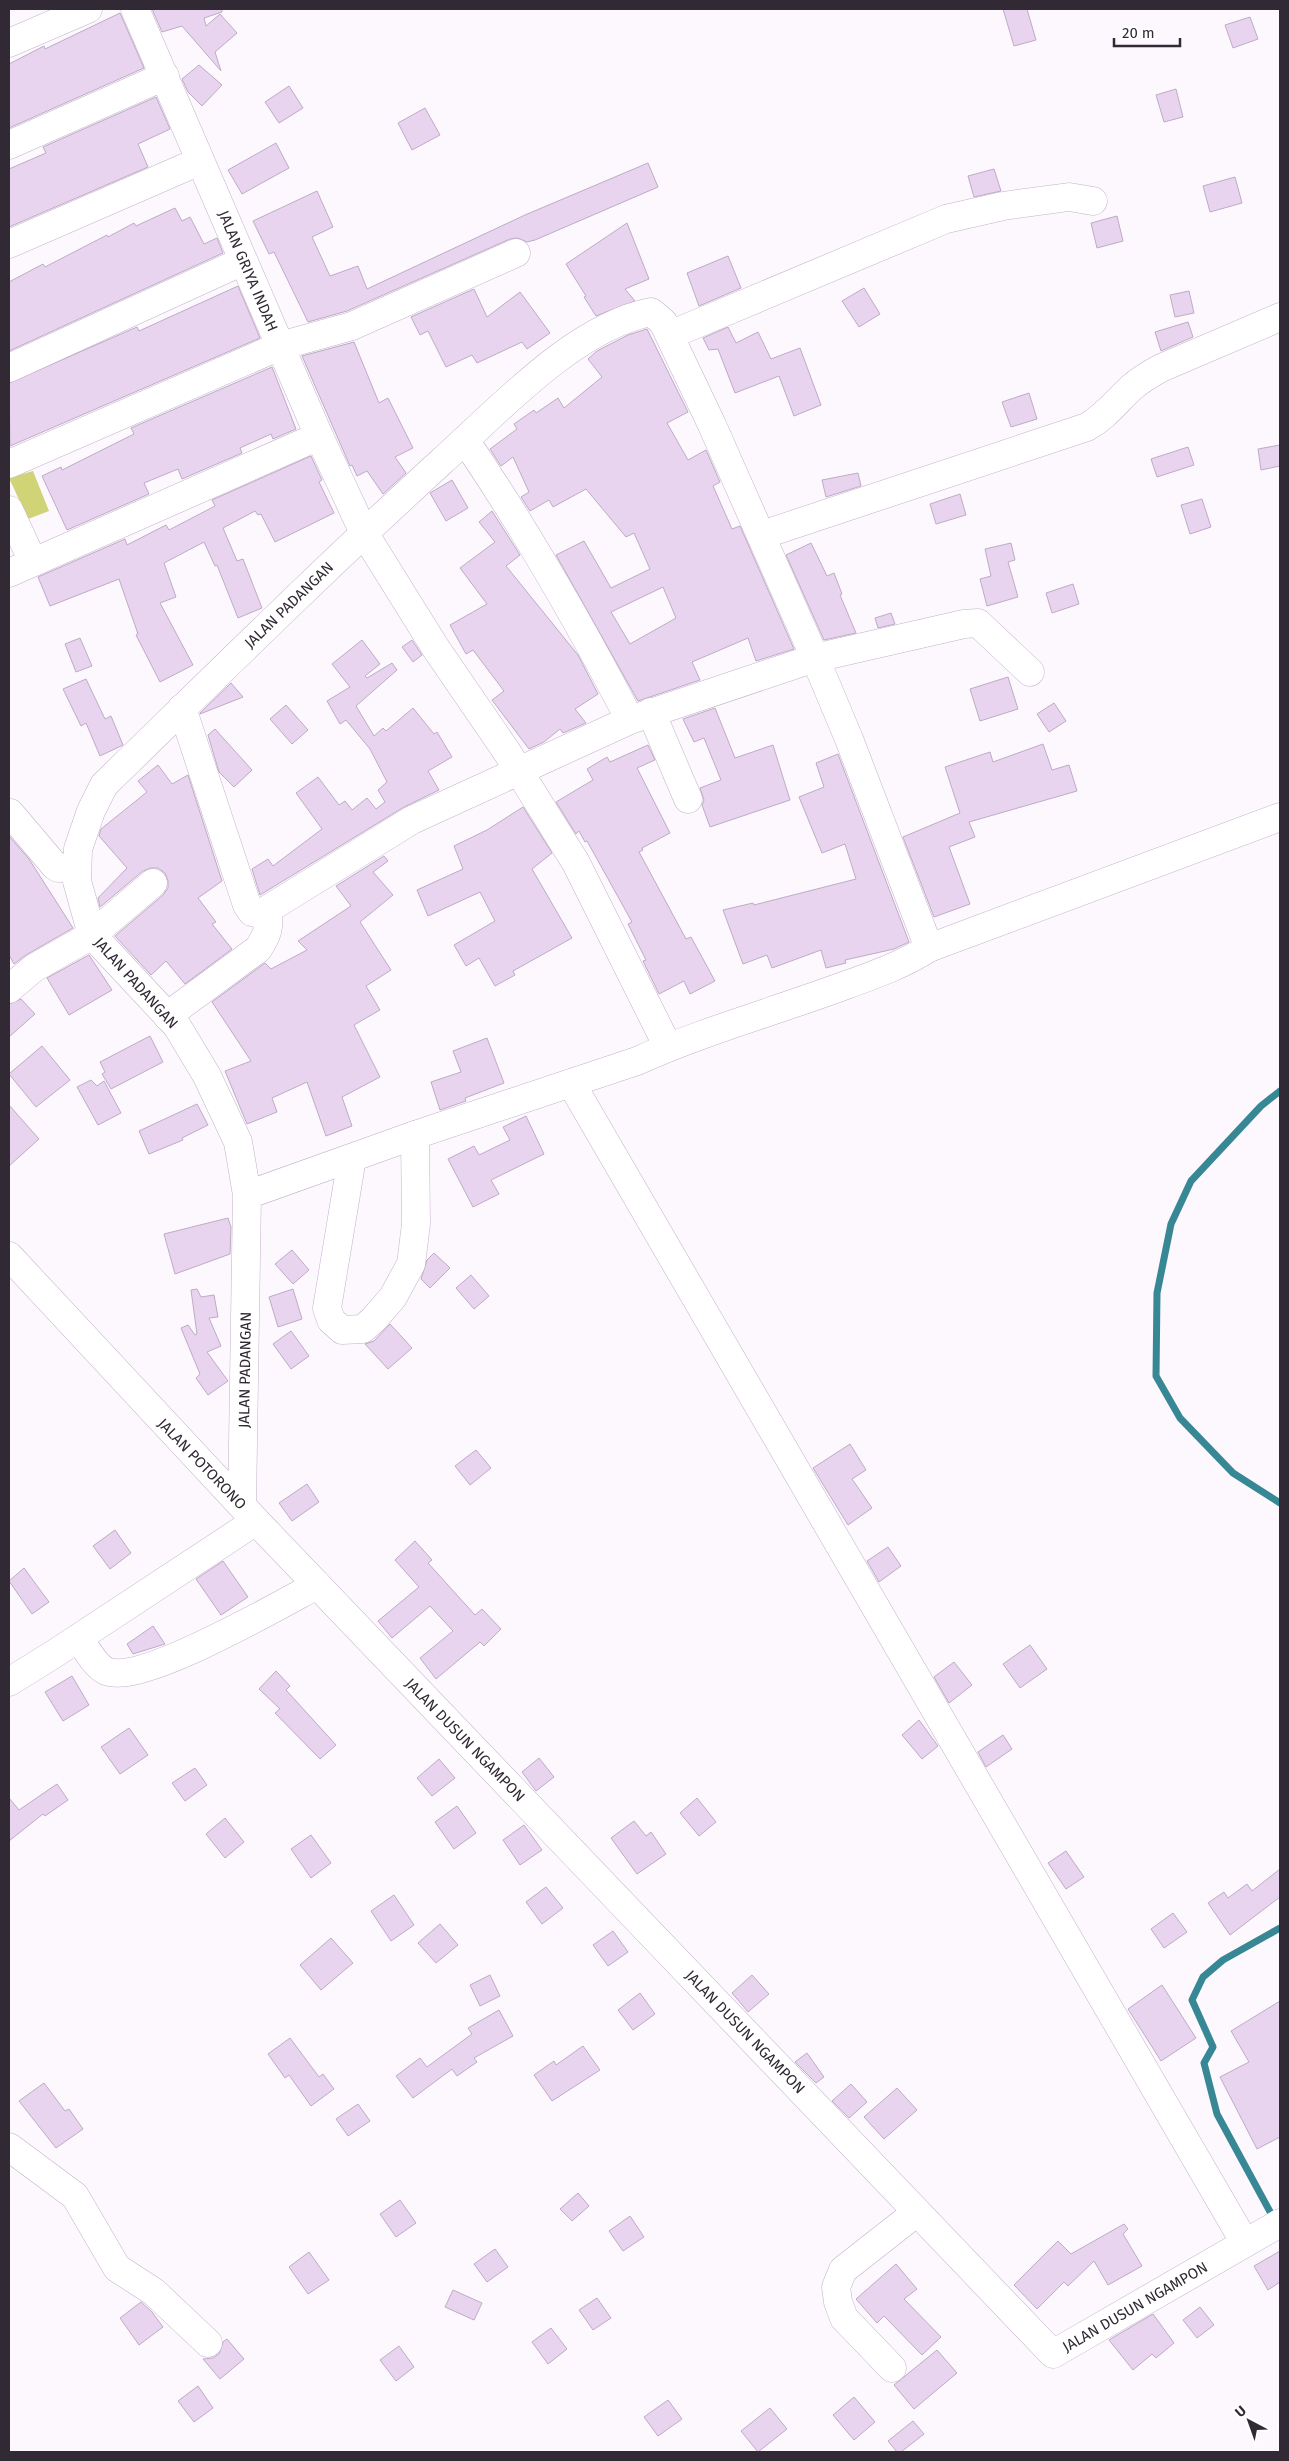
<svg xmlns="http://www.w3.org/2000/svg" width="1289" height="2461" font-family="'Fira Sans',sans-serif">
	<style>
		.green { fill: #d0d476 }
		.lines { fill: none; stroke-linecap: round; stroke-linejoin: round }
		.stream { stroke: #378894; stroke-width: 7 }
		.building { fill: #e8d4ef; stroke: #beabc5; fill-rule: evenodd }
		.minor-casing { stroke: #c4b1cb; stroke-width: 29 }
		.minor { stroke: #fff; stroke-width: 28 }
		.labels { text-anchor: middle; dominant-baseline: central; stroke-width: 4; stroke-linejoin: round; paint-order: stroke }
		.street-label { font-size: 15px; fill: #312934; stroke: #fff }
	</style>
	<rect width="100%" height="100%" fill="#fcf8fe"/>
	<path class="green" d="M 33,471 L 49,511 L 28,519 L 9,478 Z"/>
	<g class="lines">
		<g class="stream">
			<path d="M 1280,1091 L 1261,1106 L 1191,1181 L 1171,1224 L 1157,1293 L 1156,1376 L 1180,1418 L 1233,1473 L 1280,1503"/>
			<path d="M 1274,2219 L 1217,2114 L 1204,2063 L 1213,2047 L 1192,2000 L 1203,1977 L 1223,1960 L 1280,1928"/>
		</g>
	</g>
	<g class="building">
		<path d="M 152,9 L 222,9 L 222,12 L 204,18 L 206,26 L 220,14 L 237,33 L 215,52 L 221,71 L 182,26 L 162,32 Z"/>
		<path d="M 1003,9 L 1027,9 L 1036,40 L 1014,46 Z"/>
		<path d="M 120,13 L 144,68 L 9,128 L 9,64 L 44,46 L 45,49 Z"/>
		<path d="M 1250,17 L 1258,39 L 1233,48 L 1225,25 Z"/>
		<path d="M 199,65 L 222,85 L 202,106 L 188,92 L 182,79 Z"/>
		<path d="M 289,86 L 303,108 L 279,123 L 265,102 Z"/>
		<path d="M 1176,89 L 1183,117 L 1164,122 L 1156,95 Z"/>
		<path d="M 156,97 L 170,129 L 138,144 L 148,167 L 9,227 L 9,169 L 46,153 L 43,147 Z"/>
		<path d="M 425,108 L 440,135 L 412,150 L 398,123 Z"/>
		<path d="M 276,143 L 289,168 L 242,194 L 228,170 Z"/>
		<path d="M 648,163 L 658,187 L 535,240 L 527,242 L 518,238 L 510,239 L 347,311 L 308,322 L 274,252 L 269,254 L 253,221 L 317,191 L 333,227 L 312,237 L 330,276 L 358,266 L 367,289 L 525,215 Z"/>
		<path d="M 994,169 L 1001,191 L 974,197 L 968,176 Z"/>
		<path d="M 1235,177 L 1242,203 L 1210,212 L 1203,186 Z"/>
		<path d="M 175,208 L 182,221 L 190,217 L 204,244 L 217,238 L 223,253 L 9,351 L 9,282 L 43,264 L 45,267 L 107,235 L 108,237 L 134,223 L 136,226 Z"/>
		<path d="M 1117,216 L 1123,241 L 1097,248 L 1091,223 Z"/>
		<path d="M 627,223 L 649,279 L 625,289 L 635,301 L 596,316 L 584,297 L 586,296 L 566,264 Z"/>
		<path d="M 728,256 L 741,288 L 699,306 L 687,273 Z"/>
		<path d="M 238,286 L 260,338 L 10,446 L 9,383 L 137,327 L 139,331 Z"/>
		<path d="M 864,288 L 880,314 L 859,327 L 842,301 Z"/>
		<path d="M 474,289 L 487,317 L 520,292 L 550,333 L 527,349 L 522,342 L 477,363 L 472,355 L 446,367 L 428,331 L 420,335 L 411,317 Z"/>
		<path d="M 1189,291 L 1194,313 L 1175,317 L 1170,295 Z"/>
		<path d="M 1188,322 L 1193,337 L 1161,351 L 1155,332 Z"/>
		<path d="M 728,327 L 736,343 L 758,332 L 771,359 L 800,348 L 821,405 L 794,416 L 779,376 L 735,393 L 718,349 L 709,350 L 703,338 Z"/>
		<path d="M 647,329 L 688,412 L 667,423 L 688,460 L 706,450 L 720,482 L 713,486 L 732,529 L 740,526 L 794,649 L 756,661 L 748,638 L 692,662 L 700,680 L 638,701 L 556,555 L 584,541 L 611,588 L 650,569 L 634,533 L 626,537 L 586,489 L 553,507 L 549,500 L 530,511 L 521,497 L 529,492 L 513,457 L 501,466 L 490,449 L 517,429 L 514,424 L 534,410 L 536,413 L 558,398 L 564,408 L 602,377 L 588,359 L 597,351 L 628,335 ZM 663,587 L 676,618 L 630,644 L 611,612 Z"/>
		<path d="M 354,342 L 379,403 L 388,398 L 413,448 L 395,457 L 406,473 L 383,494 L 367,471 L 357,476 L 352,465 L 350,466 L 302,356 Z"/>
		<path d="M 272,367 L 296,429 L 273,439 L 271,434 L 240,448 L 242,453 L 182,479 L 178,469 L 144,483 L 149,494 L 67,530 L 42,476 L 61,467 L 62,470 L 134,434 L 131,428 Z"/>
		<path d="M 1029,393 L 1037,419 L 1011,427 L 1002,402 Z"/>
		<path d="M 1280,445 L 1280,466 L 1261,470 L 1258,449 Z"/>
		<path d="M 1188,447 L 1194,465 L 1157,477 L 1151,459 Z"/>
		<path d="M 311,456 L 322,480 L 319,482 L 334,513 L 275,542 L 261,514 L 258,515 L 255,511 L 223,528 L 237,561 L 243,559 L 262,608 L 238,618 L 217,565 L 215,566 L 204,542 L 164,563 L 176,597 L 160,603 L 193,665 L 160,682 L 136,635 L 138,634 L 119,579 L 50,606 L 38,577 L 125,539 L 127,545 L 166,525 L 169,530 L 215,506 L 212,500 Z"/>
		<path d="M 858,473 L 861,486 L 826,497 L 822,480 Z"/>
		<path d="M 452,480 L 468,508 L 446,521 L 430,493 Z"/>
		<path d="M 960,494 L 966,515 L 936,524 L 930,504 Z"/>
		<path d="M 1202,499 L 1211,527 L 1190,534 L 1181,505 Z"/>
		<path d="M 492,511 L 520,555 L 506,566 L 578,655 L 598,694 L 575,709 L 586,723 L 563,733 L 560,729 L 544,742 L 529,749 L 492,700 L 504,691 L 473,650 L 466,654 L 450,625 L 487,604 L 460,568 L 495,542 L 479,522 Z"/>
		<path d="M 811,543 L 827,576 L 834,573 L 842,594 L 840,595 L 856,633 L 824,640 L 786,555 Z"/>
		<path d="M 1011,543 L 1015,560 L 1008,562 L 1018,597 L 987,606 L 980,579 L 991,576 L 985,549 Z"/>
		<path d="M 1073,584 L 1079,604 L 1052,613 L 1046,593 Z"/>
		<path d="M 891,613 L 895,624 L 878,628 L 875,618 Z"/>
		<path d="M 80,638 L 92,666 L 76,672 L 65,644 Z"/>
		<path d="M 362,640 L 380,664 L 365,676 L 367,678 L 392,663 L 397,670 L 356,706 L 374,736 L 383,728 L 386,731 L 413,708 L 434,734 L 437,732 L 452,757 L 428,771 L 439,790 L 404,807 L 260,895 L 252,869 L 268,859 L 273,866 L 322,829 L 296,793 L 318,777 L 339,805 L 345,801 L 352,810 L 367,798 L 376,809 L 385,802 L 378,790 L 387,782 L 370,749 L 346,720 L 340,724 L 327,701 L 350,687 L 332,664 Z"/>
		<path d="M 412,640 L 422,655 L 413,662 L 402,647 Z"/>
		<path d="M 1008,677 L 1018,709 L 980,721 L 970,689 Z"/>
		<path d="M 86,679 L 105,719 L 111,716 L 123,745 L 100,756 L 86,723 L 81,726 L 63,689 Z"/>
		<path d="M 231,683 L 243,697 L 200,714 L 200,713 Z"/>
		<path d="M 1054,703 L 1066,721 L 1049,732 L 1037,714 Z"/>
		<path d="M 286,705 L 308,730 L 292,744 L 270,719 Z"/>
		<path d="M 715,708 L 735,758 L 773,745 L 790,800 L 710,827 L 702,805 L 704,800 L 700,788 L 721,780 L 704,738 L 694,742 L 683,719 Z"/>
		<path d="M 215,729 L 252,770 L 234,787 L 219,772 L 208,735 Z"/>
		<path d="M 1043,744 L 1052,770 L 1069,765 L 1077,791 L 969,822 L 975,837 L 949,847 L 970,904 L 934,917 L 903,837 L 960,813 L 945,767 L 990,752 L 993,762 Z"/>
		<path d="M 648,745 L 655,760 L 637,768 L 670,833 L 642,848 L 643,850 L 639,852 L 686,939 L 691,937 L 715,981 L 690,994 L 684,981 L 659,994 L 643,961 L 646,960 L 628,924 L 632,922 L 587,841 L 585,842 L 579,831 L 576,834 L 556,802 L 593,780 L 587,769 L 607,757 L 610,762 Z"/>
		<path d="M 838,754 L 909,942 L 894,949 L 845,960 L 846,963 L 826,968 L 821,950 L 772,968 L 767,955 L 743,964 L 723,910 L 753,903 L 754,905 L 856,879 L 845,844 L 822,853 L 799,797 L 824,787 L 816,763 Z"/>
		<path d="M 158,765 L 172,784 L 188,775 L 222,881 L 198,898 L 216,922 L 212,924 L 232,949 L 185,984 L 166,961 L 151,975 L 115,936 L 163,895 L 168,888 L 168,881 L 165,873 L 158,868 L 151,868 L 143,871 L 100,907 L 98,898 L 127,868 L 99,836 L 101,829 L 147,792 L 138,781 Z"/>
		<path d="M 523,807 L 552,853 L 532,869 L 572,938 L 513,971 L 515,975 L 495,986 L 479,958 L 466,966 L 454,945 L 495,921 L 480,892 L 428,916 L 417,890 L 463,869 L 454,846 L 487,830 Z"/>
		<path d="M 9,836 L 29,859 L 73,928 L 26,955 L 14,964 L 9,955 Z"/>
		<path d="M 384,856 L 388,861 L 373,872 L 393,895 L 360,922 L 391,970 L 366,986 L 380,1010 L 354,1025 L 380,1077 L 342,1097 L 352,1126 L 326,1136 L 307,1082 L 272,1098 L 277,1112 L 247,1124 L 225,1071 L 251,1061 L 212,1002 L 265,963 L 271,969 L 307,950 L 298,941 L 351,906 L 336,886 Z"/>
		<path d="M 89,955 L 112,990 L 69,1015 L 47,978 Z"/>
		<path d="M 21,999 L 35,1014 L 9,1037 L 9,1004 Z"/>
		<path d="M 150,1036 L 163,1062 L 111,1089 L 102,1074 L 105,1072 L 100,1062 Z"/>
		<path d="M 487,1038 L 504,1083 L 465,1098 L 466,1101 L 440,1110 L 431,1082 L 461,1072 L 453,1051 Z"/>
		<path d="M 42,1046 L 70,1080 L 36,1107 L 9,1074 Z"/>
		<path d="M 91,1080 L 97,1086 L 104,1081 L 121,1113 L 98,1125 L 77,1087 Z"/>
		<path d="M 197,1104 L 208,1125 L 182,1138 L 183,1140 L 149,1154 L 139,1131 Z"/>
		<path d="M 9,1105 L 39,1139 L 9,1166 Z"/>
		<path d="M 526,1116 L 544,1154 L 491,1180 L 499,1194 L 473,1207 L 448,1159 L 474,1146 L 479,1155 L 510,1140 L 503,1127 Z"/>
		<path d="M 228,1218 L 231,1227 L 230,1254 L 175,1274 L 164,1234 Z"/>
		<path d="M 292,1250 L 309,1270 L 293,1284 L 275,1264 Z"/>
		<path d="M 434,1253 L 450,1268 L 430,1288 L 421,1279 L 427,1260 Z"/>
		<path d="M 471,1275 L 489,1296 L 474,1309 L 456,1288 Z"/>
		<path d="M 197,1289 L 201,1297 L 214,1295 L 218,1317 L 209,1318 L 221,1346 L 207,1352 L 228,1381 L 208,1395 L 196,1378 L 200,1374 L 181,1328 L 188,1325 L 195,1335 L 197,1334 L 191,1290 Z"/>
		<path d="M 293,1289 L 302,1319 L 278,1327 L 269,1297 Z"/>
		<path d="M 390,1324 L 412,1348 L 388,1369 L 365,1344 L 374,1341 Z"/>
		<path d="M 291,1331 L 309,1356 L 291,1369 L 273,1344 Z"/>
		<path d="M 850,1444 L 866,1470 L 852,1479 L 872,1508 L 848,1525 L 813,1468 Z"/>
		<path d="M 476,1450 L 491,1468 L 470,1485 L 455,1466 Z"/>
		<path d="M 307,1484 L 319,1502 L 292,1521 L 279,1503 Z"/>
		<path d="M 115,1530 L 131,1553 L 110,1569 L 93,1546 Z"/>
		<path d="M 415,1541 L 432,1560 L 428,1563 L 475,1615 L 482,1609 L 501,1629 L 484,1646 L 480,1642 L 436,1679 L 420,1658 L 453,1631 L 430,1606 L 392,1638 L 378,1621 L 419,1587 L 395,1560 Z"/>
		<path d="M 888,1547 L 901,1566 L 879,1582 L 867,1561 Z"/>
		<path d="M 223,1561 L 248,1597 L 221,1615 L 196,1579 Z"/>
		<path d="M 24,1568 L 49,1602 L 32,1614 L 9,1581 Z"/>
		<path d="M 153,1626 L 165,1644 L 133,1654 L 127,1644 Z"/>
		<path d="M 1030,1645 L 1047,1669 L 1020,1688 L 1003,1664 Z"/>
		<path d="M 954,1662 L 972,1685 L 949,1703 L 934,1677 Z"/>
		<path d="M 276,1671 L 290,1686 L 286,1690 L 336,1745 L 320,1759 L 275,1713 L 280,1709 L 259,1689 Z"/>
		<path d="M 72,1676 L 89,1705 L 63,1721 L 45,1692 Z"/>
		<path d="M 919,1720 L 938,1746 L 922,1759 L 902,1735 Z"/>
		<path d="M 129,1728 L 148,1755 L 120,1774 L 101,1747 Z"/>
		<path d="M 1003,1735 L 1012,1749 L 986,1767 L 978,1752 Z"/>
		<path d="M 539,1758 L 554,1777 L 536,1791 L 522,1772 Z"/>
		<path d="M 439,1759 L 455,1778 L 432,1796 L 417,1778 Z"/>
		<path d="M 195,1768 L 207,1785 L 185,1801 L 172,1783 Z"/>
		<path d="M 57,1784 L 68,1800 L 45,1816 L 43,1814 L 9,1841 L 9,1798 L 19,1810 Z"/>
		<path d="M 697,1798 L 716,1822 L 699,1836 L 680,1813 Z"/>
		<path d="M 457,1806 L 476,1833 L 454,1849 L 435,1822 Z"/>
		<path d="M 225,1818 L 244,1842 L 225,1858 L 206,1834 Z"/>
		<path d="M 634,1821 L 646,1836 L 651,1832 L 666,1854 L 637,1874 L 611,1838 Z"/>
		<path d="M 524,1825 L 542,1850 L 520,1865 L 503,1840 Z"/>
		<path d="M 311,1835 L 331,1863 L 311,1878 L 291,1849 Z"/>
		<path d="M 1066,1851 L 1084,1877 L 1066,1889 L 1048,1863 Z"/>
		<path d="M 1280,1869 L 1280,1897 L 1230,1935 L 1208,1903 L 1224,1892 L 1228,1898 L 1247,1884 L 1252,1891 Z"/>
		<path d="M 546,1887 L 563,1908 L 542,1924 L 526,1902 Z"/>
		<path d="M 394,1895 L 414,1925 L 391,1941 L 371,1911 Z"/>
		<path d="M 1173,1913 L 1187,1932 L 1164,1948 L 1151,1929 Z"/>
		<path d="M 440,1924 L 458,1945 L 436,1963 L 418,1943 Z"/>
		<path d="M 613,1931 L 628,1952 L 608,1966 L 593,1945 Z"/>
		<path d="M 331,1938 L 353,1963 L 321,1990 L 300,1965 Z"/>
		<path d="M 490,1975 L 500,1996 L 480,2006 L 470,1985 Z"/>
		<path d="M 752,1975 L 769,1994 L 748,2012 L 732,1993 Z"/>
		<path d="M 1162,1985 L 1196,2038 L 1161,2061 L 1128,2009 Z"/>
		<path d="M 640,1993 L 655,2014 L 633,2030 L 618,2010 Z"/>
		<path d="M 1280,2001 L 1280,2137 L 1257,2149 L 1220,2077 L 1249,2062 L 1231,2031 Z"/>
		<path d="M 499,2010 L 513,2036 L 474,2058 L 477,2062 L 457,2076 L 452,2069 L 413,2098 L 396,2076 L 420,2058 L 427,2067 L 472,2034 L 468,2028 Z"/>
		<path d="M 290,2038 L 319,2077 L 323,2074 L 334,2089 L 311,2106 L 289,2075 L 285,2078 L 268,2054 Z"/>
		<path d="M 583,2046 L 600,2070 L 552,2101 L 534,2075 L 554,2061 L 556,2065 Z"/>
		<path d="M 807,2053 L 824,2077 L 816,2083 L 795,2062 Z"/>
		<path d="M 44,2083 L 65,2111 L 69,2109 L 83,2129 L 56,2148 L 19,2101 Z"/>
		<path d="M 851,2084 L 867,2102 L 849,2118 L 832,2101 Z"/>
		<path d="M 897,2088 L 917,2110 L 884,2139 L 864,2117 Z"/>
		<path d="M 358,2104 L 370,2121 L 348,2136 L 336,2119 Z"/>
		<path d="M 578,2193 L 589,2206 L 572,2221 L 560,2209 Z"/>
		<path d="M 400,2200 L 416,2223 L 396,2237 L 380,2214 Z"/>
		<path d="M 630,2216 L 644,2237 L 623,2251 L 609,2231 Z"/>
		<path d="M 1124,2224 L 1128,2229 L 1123,2234 L 1142,2266 L 1108,2285 L 1094,2261 L 1068,2286 L 1064,2282 L 1037,2309 L 1014,2285 L 1058,2241 L 1071,2254 Z"/>
		<path d="M 495,2249 L 508,2267 L 487,2282 L 474,2264 Z"/>
		<path d="M 1280,2251 L 1280,2282 L 1268,2290 L 1254,2266 Z"/>
		<path d="M 309,2252 L 329,2280 L 308,2294 L 289,2267 Z"/>
		<path d="M 896,2264 L 917,2289 L 904,2299 L 941,2337 L 922,2355 L 884,2316 L 877,2323 L 856,2299 Z"/>
		<path d="M 453,2290 L 482,2303 L 474,2320 L 445,2307 Z"/>
		<path d="M 597,2298 L 611,2318 L 593,2330 L 579,2310 Z"/>
		<path d="M 141,2302 L 152,2312 L 163,2327 L 139,2345 L 120,2318 Z"/>
		<path d="M 1200,2307 L 1214,2325 L 1197,2338 L 1183,2320 Z"/>
		<path d="M 1153,2314 L 1174,2343 L 1156,2358 L 1152,2354 L 1133,2370 L 1109,2340 Z"/>
		<path d="M 551,2328 L 567,2349 L 548,2364 L 532,2342 Z"/>
		<path d="M 227,2339 L 244,2359 L 220,2379 L 203,2359 L 213,2358 L 219,2354 L 223,2342 Z"/>
		<path d="M 399,2346 L 414,2367 L 396,2381 L 380,2360 Z"/>
		<path d="M 937,2350 L 957,2373 L 914,2409 L 894,2385 Z"/>
		<path d="M 198,2386 L 213,2408 L 194,2422 L 178,2401 Z"/>
		<path d="M 854,2397 L 875,2422 L 854,2440 L 833,2415 Z"/>
		<path d="M 668,2400 L 682,2419 L 658,2436 L 644,2417 Z"/>
		<path d="M 770,2408 L 787,2429 L 758,2452 L 741,2431 Z"/>
		<path d="M 913,2421 L 924,2434 L 901,2452 L 897,2452 L 888,2441 Z"/>
	</g>
	<g class="lines">
		<g class="minor-casing">
			<g id="minor">
				<path d="M 135,9 L 319,436 L 364,533 L 435,647 L 507,752 L 576,863 L 668,1047"/>
				<path d="M 9,43 L 88,9"/>
				<path d="M 9,145 L 165,76"/>
				<path d="M 9,244 L 200,161"/>
				<path d="M 670,335 L 946,219 L 1003,206 L 1069,197 L 1093,201"/>
				<path d="M 9,368 L 243,261"/>
				<path d="M 465,440 C 526,530 580,624 630,720"/>
				<path d="M 9,464 L 280,346 L 352,326 L 516,253"/>
				<path d="M 9,510 L 33,562"/>
				<path d="M 762,535 L 1087,427 C 1106,416 1116,402 1131,388 C 1140,380 1150,374 1161,368 L 1280,317"/>
				<path d="M 9,573 L 319,436"/>
				<path d="M 182,708 L 247,905 L 252,912 L 260,914 L 412,820 L 630,720 L 815,658 L 964,624 L 978,623 L 1030,672"/>
				<path d="M 651,712 L 688,799"/>
				<path d="M 10,813 L 55,866 L 58,868 L 77,867"/>
				<path d="M 929,948 L 1280,817"/>
				<path d="M 9,989 L 34,968 L 92,935 L 153,883"/>
				<path d="M 167,1016 L 258,949 C 268,934 270,927 267,910"/>
				<path d="M 571,1083 L 1245,2243"/>
				<path d="M 352,1158 L 327,1308 L 331,1320 L 342,1330 L 363,1329 L 374,1319 L 393,1297 L 411,1264 L 416,1224 L 415,1135"/>
				<path d="M 9,1256 L 256,1521 L 1053,2354 L 1280,2223"/>
				<path d="M 242,1505 L 247,1195 L 238,1142 L 207,1076 L 177,1026 L 92,935 L 77,881 L 78,849 L 91,811 L 104,785 C 216,676 326,567 441,462 C 498,411 574,327 651,312 L 663,322 L 712,425 L 815,658 L 849,739 L 929,948 C 899,967 868,977 835,989 C 769,1013 701,1032 637,1061 L 415,1135 L 247,1195"/>
				<path d="M 79,1638 C 86,1648 94,1665 106,1671 C 141,1686 281,1604 317,1585"/>
				<path d="M 9,1682 L 54,1654 L 256,1521"/>
				<path d="M 9,2147 L 75,2196 L 117,2268 L 154,2292 L 208,2343"/>
				<path d="M 892,2368 L 844,2318 L 838,2302 L 836,2287 L 843,2270 L 917,2212"/>
			</g>
		</g>
		<use href="#minor" class="minor"/>
	</g>
	<g class="labels">
		<g class="street-label">
			<text transform="translate(248 271) rotate(67)">JALAN GRIYA INDAH</text>
			<text transform="translate(289 605) rotate(-44)">JALAN PADANGAN</text>
			<text transform="translate(136 983) rotate(48)">JALAN PADANGAN</text>
			<text transform="translate(245 1370) rotate(-89)">JALAN PADANGAN</text>
			<text transform="translate(202 1464) rotate(46)">JALAN POTORONO</text>
			<text transform="translate(465 1740) rotate(46)">JALAN DUSUN NGAMPON</text>
			<text transform="translate(745 2032) rotate(46)">JALAN DUSUN NGAMPON</text>
			<text transform="translate(1135 2307) rotate(-30)">JALAN DUSUN NGAMPON</text>
		</g>
	</g>
	<rect width="1289" height="2461" fill="none" stroke="#312934" stroke-width="20"/>
	<g transform="translate(1249 2421) rotate(319)" stroke="#ffffff" stroke-width="4" paint-order="stroke">
	<path d="M0-4L9 19L0 12L-9 19Z" fill="#312934"/>
	<text y="-8" font-size="14" font-weight="bold" text-anchor="middle" fill="#312934">U</text>
	</g>
	<path d="M1114 38v8h66v-8" fill="none" stroke="#312934" stroke-width="2.5"/>
	<text x="1122" y="38" font-size="15" fill="#312934" stroke="#ffffff" stroke-width="4" paint-order="stroke">20 m</text>
</svg>
